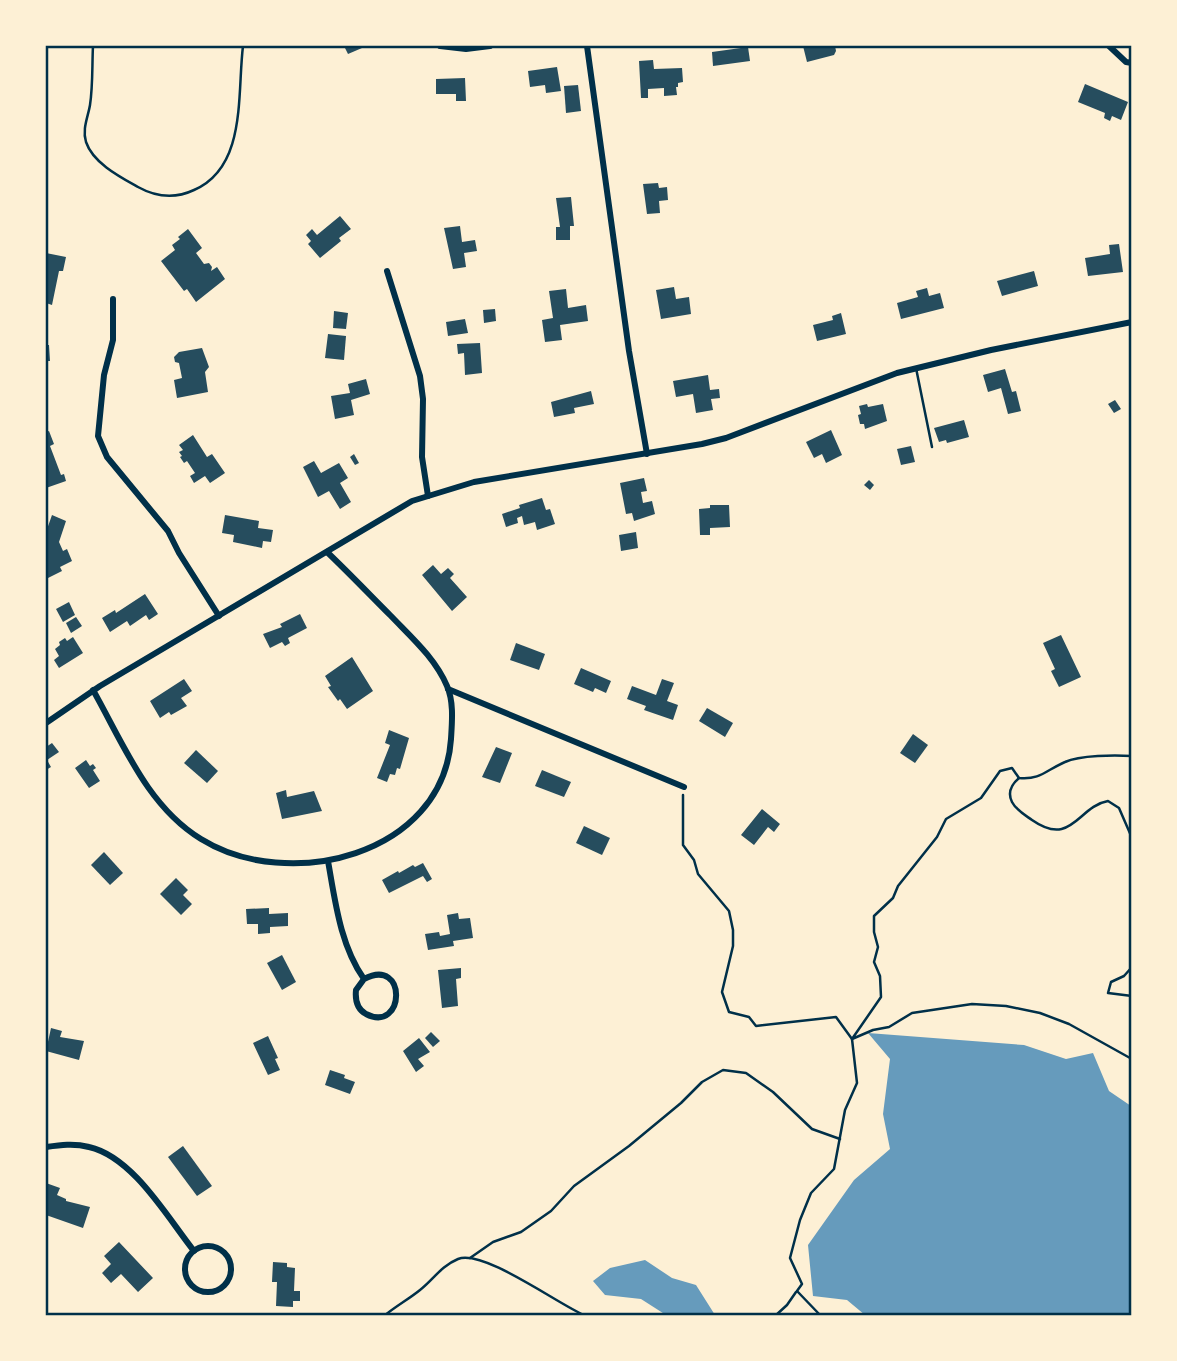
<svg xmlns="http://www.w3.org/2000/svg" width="1177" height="1361" font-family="'Asap Condensed',sans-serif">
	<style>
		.water { fill: #669bbc }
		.building { fill: #264d5e }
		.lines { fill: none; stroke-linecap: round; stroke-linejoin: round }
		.path { stroke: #003049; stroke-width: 2.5 }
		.service { stroke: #003049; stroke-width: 2.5 }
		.minor { stroke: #003049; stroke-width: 6 }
		.neatline { fill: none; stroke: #003049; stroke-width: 2.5 }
	</style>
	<rect width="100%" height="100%" fill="#fdf0d5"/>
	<g class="water">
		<path d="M 868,1033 L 1024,1045 L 1066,1059 L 1093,1053 L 1109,1091 L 1131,1106 L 1131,1315 L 865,1315 L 847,1300 L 813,1296 L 808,1245 L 854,1180 L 890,1149 L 883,1114 L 890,1059 Z"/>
		<path d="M 645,1260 L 672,1278 L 696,1285 L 715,1315 L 666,1315 L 641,1299 L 605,1295 L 593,1281 L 610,1268 Z"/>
	</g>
	<g class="building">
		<path d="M 344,46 L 361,46 L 362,48 L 348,54 Z"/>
		<path d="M 803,46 L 835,46 L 836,51 L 834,55 L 807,62 Z"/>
		<path d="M 748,47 L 750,61 L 713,66 L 712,52 Z"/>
		<path d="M 653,60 L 654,69 L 682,68 L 683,82 L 678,83 L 678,87 L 676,87 L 677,95 L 664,96 L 664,88 L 648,89 L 648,98 L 641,98 L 639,61 Z"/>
		<path d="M 557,67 L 561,91 L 546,93 L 545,85 L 530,87 L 528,71 Z"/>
		<path d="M 465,78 L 466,101 L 456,101 L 456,94 L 436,94 L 436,79 Z"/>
		<path d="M 1085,84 L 1128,102 L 1121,120 L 1112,116 L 1110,121 L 1104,118 L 1105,113 L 1078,102 Z"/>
		<path d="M 578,85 L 581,111 L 566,113 L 564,86 Z"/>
		<path d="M 658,183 L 659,188 L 667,187 L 668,200 L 659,201 L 660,213 L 647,214 L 643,184 Z"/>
		<path d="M 571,197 L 574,226 L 570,226 L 570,240 L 556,240 L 556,227 L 560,227 L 556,198 Z"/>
		<path d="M 340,216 L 351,229 L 339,238 L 341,241 L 320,258 L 308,244 L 311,241 L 306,235 L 312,229 L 317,235 Z"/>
		<path d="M 460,226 L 462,242 L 475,240 L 477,251 L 464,253 L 466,267 L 453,269 L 444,228 Z"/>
		<path d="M 188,229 L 202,248 L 196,253 L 204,264 L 209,263 L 212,267 L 211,271 L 217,267 L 225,279 L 196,302 L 187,289 L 184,291 L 161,261 L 175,250 L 172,245 L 180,239 L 178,237 Z"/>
		<path d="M 1119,244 L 1123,272 L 1088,276 L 1085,258 L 1110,254 L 1109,245 Z"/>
		<path d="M 46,253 L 66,257 L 63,271 L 59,271 L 52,305 L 46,303 Z"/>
		<path d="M 1034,271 L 1038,286 L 1002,296 L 997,281 Z"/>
		<path d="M 674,287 L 676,299 L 689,297 L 691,314 L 661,319 L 656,290 Z"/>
		<path d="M 927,288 L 929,296 L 940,293 L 944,308 L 901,319 L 897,303 L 918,297 L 916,291 Z"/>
		<path d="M 566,289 L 568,308 L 586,305 L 588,321 L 560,325 L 562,340 L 545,342 L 542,320 L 553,318 L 549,291 Z"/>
		<path d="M 495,309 L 496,321 L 484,323 L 483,310 Z"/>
		<path d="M 334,311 L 348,313 L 346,329 L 333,328 Z"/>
		<path d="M 841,313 L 846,334 L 817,341 L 813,325 L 833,320 L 832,316 Z"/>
		<path d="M 465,319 L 468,333 L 448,336 L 446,322 Z"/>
		<path d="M 328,334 L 346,336 L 344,360 L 325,358 Z"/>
		<path d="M 480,343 L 482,373 L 465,375 L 464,353 L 458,354 L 457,344 Z"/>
		<path d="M 46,345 L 49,345 L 50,361 L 46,361 Z"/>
		<path d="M 202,348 L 209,367 L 205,372 L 208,392 L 177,398 L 174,380 L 182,378 L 179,363 L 175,362 L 174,357 L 179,352 Z"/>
		<path d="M 1005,369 L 1012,392 L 1016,391 L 1021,411 L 1008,414 L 1001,388 L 988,392 L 983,375 Z"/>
		<path d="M 708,375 L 710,390 L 719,389 L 720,398 L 711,399 L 713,410 L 696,413 L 693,394 L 676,397 L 673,381 Z"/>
		<path d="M 366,379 L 370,394 L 351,400 L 354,415 L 335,419 L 331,396 L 350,393 L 348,384 Z"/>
		<path d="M 591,391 L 594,404 L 574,408 L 575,413 L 554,417 L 551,402 Z"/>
		<path d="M 1115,400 L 1121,409 L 1114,413 L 1108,404 Z"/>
		<path d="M 867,404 L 868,407 L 883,404 L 887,421 L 865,429 L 864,424 L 860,424 L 858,415 L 861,414 L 859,406 Z"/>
		<path d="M 964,420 L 969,437 L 947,443 L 946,440 L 939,442 L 934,428 Z"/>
		<path d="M 831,430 L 842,455 L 826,463 L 822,454 L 814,458 L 806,442 Z"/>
		<path d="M 49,431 L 54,444 L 50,446 L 61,475 L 64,474 L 66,481 L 46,488 L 46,432 Z"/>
		<path d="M 193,435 L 207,457 L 212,454 L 225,473 L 210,483 L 205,476 L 194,483 L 190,476 L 195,473 L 187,461 L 184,463 L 180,457 L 182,456 L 179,452 L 183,450 L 179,445 Z"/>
		<path d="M 911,446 L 915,462 L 901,465 L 897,449 Z"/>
		<path d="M 354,454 L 359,463 L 355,465 L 350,457 Z"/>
		<path d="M 314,461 L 321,473 L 339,463 L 348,478 L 340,483 L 351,502 L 340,509 L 329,491 L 318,497 L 303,467 Z"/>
		<path d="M 644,478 L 647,491 L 641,492 L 643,503 L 652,501 L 655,514 L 634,521 L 632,513 L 626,514 L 620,483 Z"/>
		<path d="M 869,480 L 874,485 L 870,490 L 864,485 Z"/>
		<path d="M 542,498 L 546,510 L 550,509 L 555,524 L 537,530 L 535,522 L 524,525 L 522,516 L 517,518 L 518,523 L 506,527 L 502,514 L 520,508 L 519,505 Z"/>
		<path d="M 710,505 L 729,505 L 730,527 L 710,528 L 710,535 L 700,535 L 699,509 L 710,508 Z"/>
		<path d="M 52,515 L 66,521 L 59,542 L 63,551 L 67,549 L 72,561 L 60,567 L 62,571 L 46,579 L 46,532 Z"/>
		<path d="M 225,515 L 259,521 L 258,528 L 273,530 L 271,542 L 263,541 L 262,548 L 233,542 L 234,535 L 222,533 Z"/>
		<path d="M 636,532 L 638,548 L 621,551 L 619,535 Z"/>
		<path d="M 433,565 L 441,574 L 448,568 L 454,574 L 450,578 L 467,597 L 452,611 L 422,575 Z"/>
		<path d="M 145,594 L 158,614 L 149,620 L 146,615 L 130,626 L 127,621 L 110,632 L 102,618 L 115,610 L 116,613 Z"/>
		<path d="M 69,602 L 75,615 L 63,622 L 56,609 Z"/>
		<path d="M 300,614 L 307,628 L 288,638 L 290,643 L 285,646 L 282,642 L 270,648 L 263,634 L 282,627 L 280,624 Z"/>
		<path d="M 76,617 L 82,626 L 71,633 L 66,623 Z"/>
		<path d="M 1061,635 L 1081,677 L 1059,687 L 1051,671 L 1055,669 L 1043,643 Z"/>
		<path d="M 73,637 L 83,653 L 59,668 L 54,660 L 59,656 L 55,649 L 60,645 L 59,642 L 65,638 L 67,641 Z"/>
		<path d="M 516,643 L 545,654 L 539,670 L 510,660 Z"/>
		<path d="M 352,657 L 373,691 L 347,709 L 340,699 L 338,701 L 328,687 L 331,686 L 325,676 Z"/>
		<path d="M 581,668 L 611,681 L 606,693 L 595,688 L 593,692 L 574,684 Z"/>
		<path d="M 184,679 L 192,691 L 181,698 L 187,706 L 171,715 L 169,712 L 160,718 L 150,701 Z"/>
		<path d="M 662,679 L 674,683 L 667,701 L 678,705 L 673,720 L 644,710 L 646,706 L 627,699 L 632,686 L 656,695 Z"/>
		<path d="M 707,708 L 733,723 L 725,737 L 699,721 Z"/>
		<path d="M 389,730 L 409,738 L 400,769 L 397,768 L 395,775 L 390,774 L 387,782 L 377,778 L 390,745 L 385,743 Z"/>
		<path d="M 913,734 L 928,745 L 915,763 L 900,753 Z"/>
		<path d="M 52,743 L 59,752 L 47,760 L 51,767 L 46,770 L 46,747 Z"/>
		<path d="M 496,747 L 512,753 L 500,783 L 482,777 Z"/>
		<path d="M 196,750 L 218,771 L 207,783 L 184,763 Z"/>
		<path d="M 86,760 L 90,766 L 93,764 L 96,768 L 93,770 L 100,781 L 89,788 L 75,768 Z"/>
		<path d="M 542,770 L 571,782 L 564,797 L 535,786 Z"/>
		<path d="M 286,790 L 287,797 L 314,791 L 322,811 L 282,819 L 276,793 Z"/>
		<path d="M 762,809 L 780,824 L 774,832 L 768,827 L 754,845 L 741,835 Z"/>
		<path d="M 584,826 L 610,838 L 602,855 L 576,843 Z"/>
		<path d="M 104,852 L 123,873 L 110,885 L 91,865 Z"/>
		<path d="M 423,863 L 432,879 L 427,882 L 423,876 L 389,893 L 382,880 L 398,871 L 399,873 L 413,865 L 415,867 Z"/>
		<path d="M 176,878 L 188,890 L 183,895 L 192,904 L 181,915 L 160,894 Z"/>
		<path d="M 269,908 L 269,914 L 288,913 L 288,926 L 270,927 L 270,933 L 258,934 L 258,924 L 247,924 L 246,909 Z"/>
		<path d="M 458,913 L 459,919 L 470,918 L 473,938 L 453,941 L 454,946 L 428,950 L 425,934 L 439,932 L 440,936 L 450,934 L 447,915 Z"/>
		<path d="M 282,955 L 296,982 L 282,990 L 267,963 Z"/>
		<path d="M 461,968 L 461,978 L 456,979 L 458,1006 L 442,1008 L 438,970 Z"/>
		<path d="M 51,1028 L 62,1031 L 60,1037 L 84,1041 L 79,1060 L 46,1051 Z"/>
		<path d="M 431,1032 L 440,1041 L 433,1047 L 425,1038 Z"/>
		<path d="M 268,1036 L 278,1058 L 275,1059 L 280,1070 L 268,1075 L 253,1043 Z"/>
		<path d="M 419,1038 L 430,1052 L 418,1059 L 424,1066 L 416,1072 L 403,1051 Z"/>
		<path d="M 330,1070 L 345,1075 L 344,1078 L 355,1082 L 350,1094 L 325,1085 Z"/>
		<path d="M 183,1146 L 212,1186 L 197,1196 L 168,1157 Z"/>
		<path d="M 46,1183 L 60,1188 L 57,1195 L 66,1199 L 66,1201 L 90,1207 L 83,1228 L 46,1215 Z"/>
		<path d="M 119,1242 L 153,1278 L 138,1292 L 121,1274 L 111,1283 L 102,1273 L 111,1264 L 104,1256 Z"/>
		<path d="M 273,1262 L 287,1263 L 287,1267 L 295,1268 L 294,1291 L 300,1291 L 300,1301 L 293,1301 L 293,1307 L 276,1306 L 277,1282 L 272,1282 Z"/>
	</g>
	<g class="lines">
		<g class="path">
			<path d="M 1132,756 C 1115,755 1080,755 1065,762 C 1046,770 1041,780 1019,778 L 1012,768 L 1000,771 L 981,798 L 946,819 L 937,837 L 898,886 L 893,898 L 874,916 L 874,932 L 878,947 L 874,962 L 880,976 L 881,997 L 852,1039 L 873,1030 L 889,1027 L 912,1013 L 972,1004 L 1006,1006 L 1040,1013 L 1069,1024 L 1130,1058 L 1132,1065"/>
			<path d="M 1019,778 C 1012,784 1007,792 1012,802 C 1016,810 1025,815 1032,820 C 1072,848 1078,806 1108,801 L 1119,808 L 1132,838"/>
			<path d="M 683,795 L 683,845 L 694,860 L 698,874 L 729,911 L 733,930 L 733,946 L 722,992 L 729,1012 L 749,1017 L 756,1026 L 836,1017 L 852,1039 L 857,1083 L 845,1110 L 834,1169 L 811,1193 L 800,1220 L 790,1258 L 802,1284 L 797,1291 L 821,1316"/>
			<path d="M 1132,967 L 1124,976 L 1111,982 L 1108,993 L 1132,996"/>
			<path d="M 470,1258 L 493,1242 L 521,1232 L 551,1211 L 574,1186 L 629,1146 L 681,1103 L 702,1082 L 723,1070 L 746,1073 L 773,1092 L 812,1129 L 840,1139"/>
			<path d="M 384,1316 C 396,1306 409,1299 420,1290 C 433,1280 441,1266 458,1259 C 484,1249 559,1305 586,1316"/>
			<path d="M 775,1316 L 787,1305 L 796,1292"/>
		</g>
		<g class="service">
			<path d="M 93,46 C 92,65 93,85 90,105 C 88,117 82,129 86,142 C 93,163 120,177 138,187 C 156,197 175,199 194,190 C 247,167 237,94 243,46"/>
			<path d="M 916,368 L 932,447"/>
		</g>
		<g class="minor">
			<path d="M 440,46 L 466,49 L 490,46"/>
			<path d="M 587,46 L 629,351 L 647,454"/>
			<path d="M 1109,46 L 1126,62 L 1132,63"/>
			<path d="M 387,271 L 420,376 L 423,399 L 422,457 L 428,496"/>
			<path d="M 113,299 L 113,340 L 104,375 L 98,436 L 107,457 L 168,531 L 179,553 L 219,616"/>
			<path d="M 448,689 L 684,787"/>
			<path d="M 93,690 C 123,743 147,806 201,839 C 288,893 443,856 451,739 C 452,722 454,702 447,686 C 435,658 412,638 391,616 C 370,595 349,573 327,552"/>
			<path d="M 46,723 L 100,686 L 412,501 L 474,482 L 702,444 L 726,438 L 897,373 L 991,350 L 1132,322"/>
			<path d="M 328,861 C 335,900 340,945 364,979 L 356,990 C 355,1000 357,1009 366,1014 C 405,1034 408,956 364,979"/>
			<path d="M 46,1147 C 60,1145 74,1143 89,1147 C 133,1157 167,1217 194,1251"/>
			<circle cx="208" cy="1269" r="23"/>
		</g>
	</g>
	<rect width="1177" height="1361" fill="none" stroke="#fdf0d5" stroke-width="94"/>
	<rect x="47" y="47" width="1083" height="1267" class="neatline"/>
</svg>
